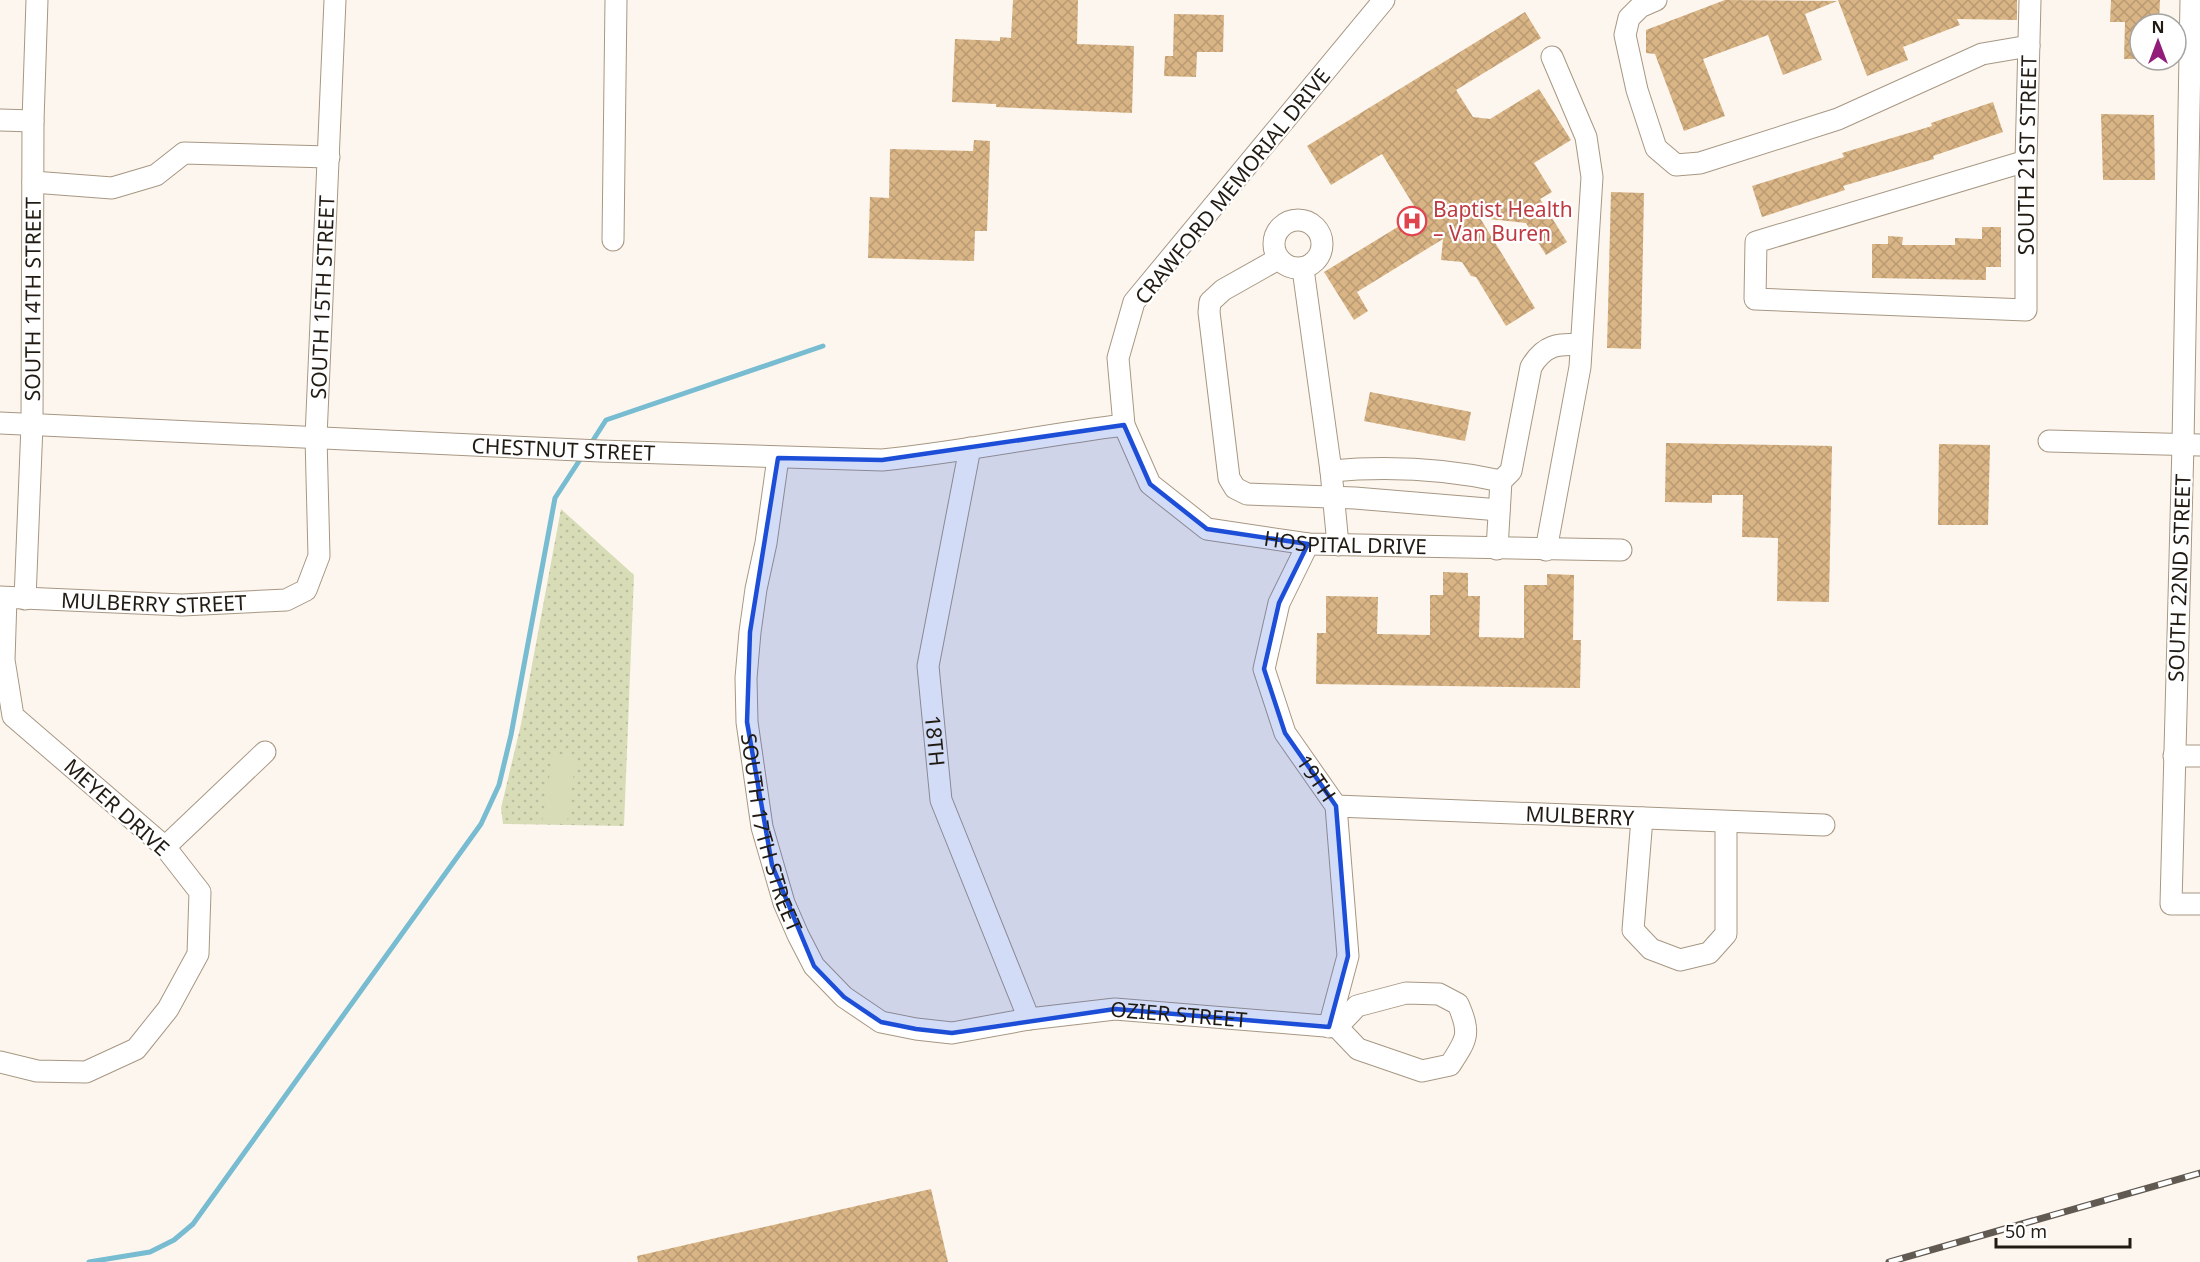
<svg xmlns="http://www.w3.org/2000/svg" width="2200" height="1262" font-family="'Noto Sans',sans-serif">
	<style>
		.grass { fill: url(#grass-dots) }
		.garden { fill: #d8ddb8 }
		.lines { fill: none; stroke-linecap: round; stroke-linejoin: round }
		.stream { stroke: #77bcd1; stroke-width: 5 }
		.building { fill: url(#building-cross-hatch) }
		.minor-casing { stroke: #a79783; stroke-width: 23 }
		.minor { stroke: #fff; stroke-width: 21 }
		.rail-casing { stroke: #615a52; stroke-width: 7 }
		.rail { stroke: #fff; stroke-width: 4.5; stroke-dasharray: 14; stroke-linecap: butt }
		.marked { fill: #1d4ed8; fill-opacity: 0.2; stroke: #1d4ed8; stroke-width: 4.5; stroke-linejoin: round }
		.labels { text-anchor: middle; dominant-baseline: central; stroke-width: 4.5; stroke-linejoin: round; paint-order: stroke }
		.street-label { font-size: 21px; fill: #211b13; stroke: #fff }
		.health-label { font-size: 21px; fill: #be3a42; stroke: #fff; text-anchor: start }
	</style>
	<defs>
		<pattern id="grass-dots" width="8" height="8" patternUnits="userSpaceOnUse" patternTransform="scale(1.5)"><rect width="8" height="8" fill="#d8ddb8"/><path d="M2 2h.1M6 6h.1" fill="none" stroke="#b9bd9d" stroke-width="1.8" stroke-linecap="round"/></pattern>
		<pattern id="building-cross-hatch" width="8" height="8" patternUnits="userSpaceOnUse" patternTransform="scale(1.5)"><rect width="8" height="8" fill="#d9b485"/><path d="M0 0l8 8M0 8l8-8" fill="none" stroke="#ba9a72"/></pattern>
	</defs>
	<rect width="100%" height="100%" fill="#fdf6ee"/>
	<path class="grass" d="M 561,509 L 634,575 L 624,826 L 503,824 L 501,808 L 521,724 Z"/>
	<path class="garden" d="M 553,754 L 576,757 L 567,823 L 542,822 Z"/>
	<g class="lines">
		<g class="stream">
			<path d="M 590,445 L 606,420 L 823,346"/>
			<path d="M 89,1262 L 150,1252 L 174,1240 L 193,1224 L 481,824 L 499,785 L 511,735 L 555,498 L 583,455"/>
		</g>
	</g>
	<g class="building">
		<path d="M 1013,0 L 1078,0 L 1077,44 L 1134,46 L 1132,113 L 996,107 L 996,104 L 952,102 L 955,39 L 1000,41 L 1000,37 L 1011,38 Z"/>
		<path d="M 1725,0 L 1837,1 L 1805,14 L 1822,60 L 1783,75 L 1768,35 L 1703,59 L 1725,116 L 1684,131 L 1655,54 L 1646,53 L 1646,30 Z"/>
		<path d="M 1838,0 L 2017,0 L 2017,20 L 1957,19 L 1960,25 L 1903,47 L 1908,60 L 1867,76 Z"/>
		<path d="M 2111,0 L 2160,0 L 2159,23 L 2140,22 L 2140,59 L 2124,59 L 2125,22 L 2110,22 Z"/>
		<path d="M 1525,12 L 1541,38 L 1456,90 L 1473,117 L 1490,119 L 1539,89 L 1571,140 L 1534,163 L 1552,192 L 1540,199 L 1567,242 L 1546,255 L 1526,223 L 1480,218 L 1535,308 L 1506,326 L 1476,277 L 1471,276 L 1462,262 L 1441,260 L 1443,239 L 1357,292 L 1368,311 L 1354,320 L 1324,272 L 1419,214 L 1382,154 L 1331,185 L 1307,146 Z"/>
		<path d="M 1174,14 L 1224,15 L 1223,52 L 1197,52 L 1196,77 L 1164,76 L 1165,56 L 1173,56 Z"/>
		<path d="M 1993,102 L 2003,132 L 1933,156 L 1934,159 L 1843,186 L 1845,190 L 1762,217 L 1752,186 L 1844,157 L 1842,153 L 1932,126 L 1931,123 Z"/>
		<path d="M 2101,114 L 2154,115 L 2155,180 L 2103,180 Z"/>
		<path d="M 974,140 L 990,141 L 987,231 L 975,231 L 974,261 L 868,258 L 870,197 L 889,198 L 890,149 L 973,151 Z"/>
		<path d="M 1611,192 L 1644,193 L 1641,349 L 1607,348 Z"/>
		<path d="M 1982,227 L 2001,227 L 2001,267 L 1986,267 L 1986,280 L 1872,278 L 1872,244 L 1888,244 L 1888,236 L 1903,237 L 1902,245 L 1955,245 L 1955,238 L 1982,239 Z"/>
		<path d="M 1370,392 L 1471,412 L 1465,441 L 1364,421 Z"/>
		<path d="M 1666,443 L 1832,446 L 1829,602 L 1777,601 L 1778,538 L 1742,537 L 1743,495 L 1712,495 L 1712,503 L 1665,502 Z"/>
		<path d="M 1939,444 L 1990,445 L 1988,525 L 1938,525 Z"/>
		<path d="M 1443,572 L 1468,573 L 1468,596 L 1480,596 L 1479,637 L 1524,638 L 1524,585 L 1547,585 L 1547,574 L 1574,575 L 1573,640 L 1581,640 L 1580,688 L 1316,684 L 1317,633 L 1326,633 L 1326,596 L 1378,597 L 1377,634 L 1430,635 L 1430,595 L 1443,595 Z"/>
		<path d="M 931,1189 L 948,1262 L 638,1262 L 637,1256 Z"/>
	</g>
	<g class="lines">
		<g class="minor-casing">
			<g id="minor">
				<path id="s1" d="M 1384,0 L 1134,302 L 1118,358 L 1124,425 L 1150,484 L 1207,529 L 1308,544 L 1621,550"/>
				<path d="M 1656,0 L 1640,7 L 1629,18 L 1625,35 L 1637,90 L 1656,148 L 1676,165 L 1700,163 L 1838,119 L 1982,54 L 2029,46"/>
				<path d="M 2191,0 L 2183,444 L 2171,904 L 2200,904"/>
				<path d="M 0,120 L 33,121"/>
				<path id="s2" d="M 2026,161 L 1756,242 L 1755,299 L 2026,310 L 2026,161 L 2030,0"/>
				<path d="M 33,182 L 112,188 L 156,175 L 184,153 L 329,157"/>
				<circle cx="1298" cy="244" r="24"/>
				<path d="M 613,240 L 616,0"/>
				<path d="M 1278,259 L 1223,290 L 1210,302 L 1209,312 L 1229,478 L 1235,488 L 1247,494 L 1355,498 L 1499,510"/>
				<path d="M 1303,269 L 1331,471 L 1338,545"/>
				<path id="s3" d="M 0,423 L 600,451 L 882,460 C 963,452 1043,435 1124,425"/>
				<path d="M 2049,441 L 2200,445"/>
				<path id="s4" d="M 970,448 L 928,666 L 941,800 L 1029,1019"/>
				<path id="s5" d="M 778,458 L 766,543 L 756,589 L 750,632 L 746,678 L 747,722 L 762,827 L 784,903 L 798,935 L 814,966 L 844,997 L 881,1022 L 916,1029 L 952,1033 L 1029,1019 L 1115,1009 L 1337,1027"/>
				<path d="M 1331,471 C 1387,466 1446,469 1501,481"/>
				<path id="s6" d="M 1308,544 L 1279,603 L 1264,669 L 1285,733 L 1336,806 L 1348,956 L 1329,1027"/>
				<path d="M 1497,549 L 1501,481 L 1511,471 L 1531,367 C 1544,345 1558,343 1581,345"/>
				<path d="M 1546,550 L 1580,367 L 1592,177 L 1586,137 L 1552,57"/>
				<path id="s7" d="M 0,597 L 182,605 L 286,600 L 306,590 L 319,556 L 316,437 L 335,0"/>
				<path id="s8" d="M 25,599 L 32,425 L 33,121 L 37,0"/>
				<path d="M 2174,756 L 2200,756"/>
				<path id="s9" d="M 1336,806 L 1824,825"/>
				<path d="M 1642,818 L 1633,930 L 1651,949 L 1680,960 L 1709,953 L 1726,934 L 1726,822"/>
				<path d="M 165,847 L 265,752"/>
				<path d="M 1406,993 L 1439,994 L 1458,1004 C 1471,1034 1467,1039 1450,1065 L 1422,1071 L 1358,1049 L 1337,1027 L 1357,1006 Z"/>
				<path d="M 0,1062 L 37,1071 L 86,1072 L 136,1049 L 168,1009 L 198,954 L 200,892 L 165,847 L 13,716 L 4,660 L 6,598"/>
			</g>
		</g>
		<use href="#minor" class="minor"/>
		<g class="rail-casing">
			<path id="rail" d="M 1889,1262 L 2200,1173"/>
		</g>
		<use href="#rail" class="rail"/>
	</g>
	<path class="marked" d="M 1124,425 L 1150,484 L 1207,529 L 1308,544 L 1279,603 L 1264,669 L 1285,733 L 1336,806 L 1348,956 L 1329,1027 L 1115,1009 L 952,1033 L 916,1029 L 881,1022 L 844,997 L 814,966 L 772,865 L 747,722 L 750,632 L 778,458 L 882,460 Z"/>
	<defs>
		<g id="hospital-ring" transform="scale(1.5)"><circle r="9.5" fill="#fff" stroke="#e0444e" stroke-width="1.5"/><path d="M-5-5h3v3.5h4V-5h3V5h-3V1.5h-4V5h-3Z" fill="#e0444e"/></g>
	</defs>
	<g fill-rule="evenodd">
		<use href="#hospital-ring" x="1412" y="221"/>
	</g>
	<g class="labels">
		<g class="street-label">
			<text stroke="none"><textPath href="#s2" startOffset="765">SOUTH 21ST STREET</textPath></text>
			<text transform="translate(1232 186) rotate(-51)">CRAWFORD MEMORIAL DRIVE</text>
			<text stroke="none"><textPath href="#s7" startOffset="604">SOUTH 15TH STREET</textPath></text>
			<text stroke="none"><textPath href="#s8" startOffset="300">SOUTH 14TH STREET</textPath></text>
			<text stroke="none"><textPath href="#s3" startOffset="564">CHESTNUT STREET</textPath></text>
			<text stroke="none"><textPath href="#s1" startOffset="794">HOSPITAL DRIVE</textPath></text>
			<text transform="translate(2179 578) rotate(-88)">SOUTH 22ND STREET</text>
			<text stroke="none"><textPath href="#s7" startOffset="154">MULBERRY STREET</textPath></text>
			<text stroke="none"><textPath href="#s4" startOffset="297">18TH</textPath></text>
			<text stroke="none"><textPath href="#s6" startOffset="256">19TH</textPath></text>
			<text transform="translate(117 807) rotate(42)">MEYER DRIVE</text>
			<text stroke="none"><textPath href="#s9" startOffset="244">MULBERRY</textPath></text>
			<text stroke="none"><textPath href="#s5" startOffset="380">SOUTH 17TH STREET</textPath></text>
			<text stroke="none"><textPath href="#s5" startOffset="910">OZIER STREET</textPath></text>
		</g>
		<g class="health-label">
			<text x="1433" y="209">Baptist Health<tspan x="1433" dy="24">– Van Buren</tspan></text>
		</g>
	</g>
	<g transform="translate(2158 42)"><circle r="28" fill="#ffffff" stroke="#a6a4a1" stroke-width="1.5"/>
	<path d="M0-4.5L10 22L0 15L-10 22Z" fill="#921c7a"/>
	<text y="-9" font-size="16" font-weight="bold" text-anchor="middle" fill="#211b13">N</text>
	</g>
	<path d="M1996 1238v9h134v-9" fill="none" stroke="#211b13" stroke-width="3"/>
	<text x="2005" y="1238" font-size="18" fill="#211b13" stroke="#ffffff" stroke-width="4.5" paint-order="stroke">50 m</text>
</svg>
